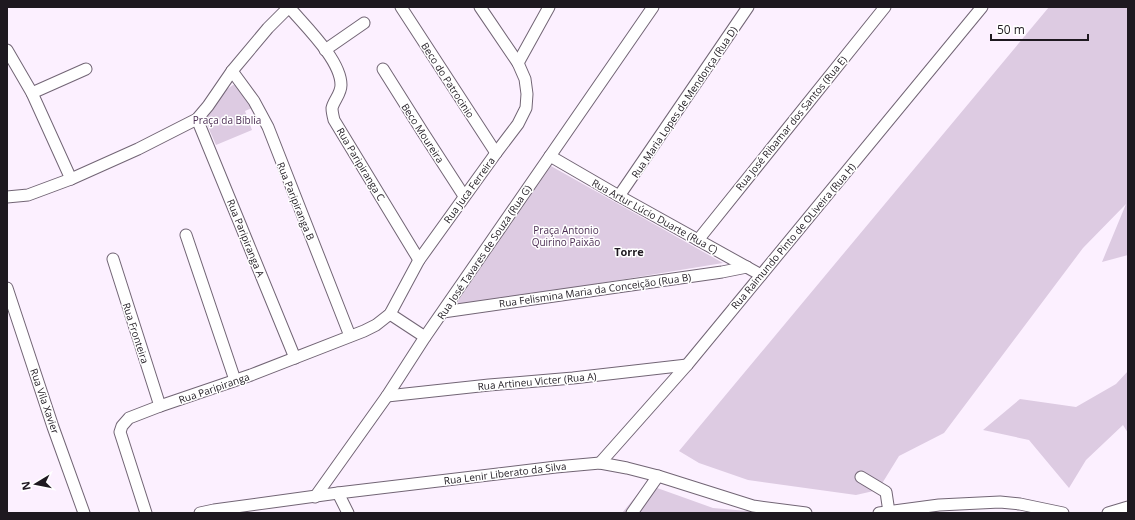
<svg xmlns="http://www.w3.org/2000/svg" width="1135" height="520" font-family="'Open Sans',sans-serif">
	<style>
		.green { fill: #ddcbe2 }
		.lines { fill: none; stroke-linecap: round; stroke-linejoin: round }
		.minor-casing { stroke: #726575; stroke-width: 13 }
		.minor { stroke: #fff; stroke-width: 11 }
		.labels { text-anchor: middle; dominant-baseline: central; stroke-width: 3; stroke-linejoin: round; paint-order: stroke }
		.street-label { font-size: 10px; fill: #1e1920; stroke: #fff }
		.park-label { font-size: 10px; fill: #4d2f55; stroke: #fff }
		.neighbourhood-label { font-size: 11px; font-weight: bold; fill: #1e1920; stroke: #fff }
	</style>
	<rect width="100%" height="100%" fill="#fcf0ff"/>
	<g class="green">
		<path d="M 1049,7 L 1128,7 L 1128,255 L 1102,262 L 1126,204 L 1083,248 L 944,433 L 899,456 L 878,490 L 856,495 L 748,480 L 699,463 L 679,451 Z"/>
		<path d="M 237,84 L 254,107 L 245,111 L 252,130 L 216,145 L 206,122 L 207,114 L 226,90 L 233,85 Z"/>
		<path d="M 551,166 L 723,263 L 454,307 Z"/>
		<path d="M 1128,371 L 1128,433 L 1123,425 L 1086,460 L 1069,488 L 1029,440 L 983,430 L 1020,399 L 1076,407 L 1116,384 Z"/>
		<path d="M 646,484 L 713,508 L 770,513 L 622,513 Z"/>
	</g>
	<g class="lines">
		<g class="minor-casing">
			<g id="minor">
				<path d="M 401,7 L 496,153"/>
				<path d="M 7,50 L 32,93 L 71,179"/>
				<path d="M 325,50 L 364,23"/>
				<path d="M 518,63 L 549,7"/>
				<path d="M 383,69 L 422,131 L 464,196"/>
				<path d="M 232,71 L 254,101 L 268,127 L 350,336"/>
				<path d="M 32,93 L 86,69"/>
				<path d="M 197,119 L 295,358"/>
				<path d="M 550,156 L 619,196 L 761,275"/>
				<path d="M 619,196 L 748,7"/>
				<path d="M 7,197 L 28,195 L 71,179 L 138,149 L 197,119 L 208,106 L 232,71 L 268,28 L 289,7 C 305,26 341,60 341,85 C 341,94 334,100 332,108 C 332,112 333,116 334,120 L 419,260"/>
				<path d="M 186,235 L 235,380"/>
				<path d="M 698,240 L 885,7"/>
				<path d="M 113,259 L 160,406"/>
				<path d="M 7,288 L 53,427 L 84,513"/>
				<path d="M 443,312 L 722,272 L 747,267"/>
				<path d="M 390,314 L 425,337"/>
				<path d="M 387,396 L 489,385 L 573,378 L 687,365"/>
				<path d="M 600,463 L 687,365 L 982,7"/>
				<path d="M 861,477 L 886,492 L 889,512"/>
				<path d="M 338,493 L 348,513"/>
				<path d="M 315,497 L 387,396 L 425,337 L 653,7"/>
				<path d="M 146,513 L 120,432 L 122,426 L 129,418 L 160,406 L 251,375 L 364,331 L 376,325 L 390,314 L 419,260 L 496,153 L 518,124 L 526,108 L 527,94 L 525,79 L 518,63 L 480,7"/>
				<path d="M 200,513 L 214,510 L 338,493 L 556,467 L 600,463 L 627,468 L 658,476 L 753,506 L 806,513"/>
				<path d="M 632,513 L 658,476"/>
				<path d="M 879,513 L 939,505 L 1000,502 L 1020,504 L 1063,513"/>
				<path d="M 1108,513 L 1128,507"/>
			</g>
		</g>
		<use href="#minor" class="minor"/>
	</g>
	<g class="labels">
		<g class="street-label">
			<text transform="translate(448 80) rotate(57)">Beco do Patrocinio</text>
			<text transform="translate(684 102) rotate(-56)">Rua Maria Lopes de Mendonça (Rua D)</text>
			<text transform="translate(791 123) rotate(-51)">Rua José Ribamar dos Santos (Rua E)</text>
			<text transform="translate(423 133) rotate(57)">Beco Moureira</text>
			<text transform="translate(361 164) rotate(59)">Rua Paripiranga C</text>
			<text transform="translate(469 190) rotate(-54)">Rua Juca Ferreira</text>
			<text transform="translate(296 201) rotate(68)">Rua Paripiranga B</text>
			<text transform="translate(655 216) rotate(29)">Rua Artur Lúcio Duarte (Rua C)</text>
			<text transform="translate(793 236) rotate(-50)">Rua Raimundo Pinto de OLiveira (Rua H)</text>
			<text transform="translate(246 238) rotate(68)">Rua Paripiranga A</text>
			<text transform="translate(484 252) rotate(-56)">Rua José Tavares de Souza (Rua G)</text>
			<text transform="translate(595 290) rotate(-8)">Rua Felismina Maria da Conceição (Rua B)</text>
			<text transform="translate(136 333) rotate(72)">Rua Fronteira</text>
			<text transform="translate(537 381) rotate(-5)">Rua Artineu Victer (Rua A)</text>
			<text transform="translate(214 388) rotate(-19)">Rua Paripiranga</text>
			<text transform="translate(45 401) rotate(71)">Rua Vila Xavier</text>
			<text transform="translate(505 473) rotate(-7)">Rua Lenir Liberato da Silva</text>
		</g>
		<g class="park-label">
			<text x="227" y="120">Praça da Bíblia</text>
			<text x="566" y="230">Praça Antonio<tspan x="566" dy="12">Quirino Paixão</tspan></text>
		</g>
		<g class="neighbourhood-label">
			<text x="629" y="251">Torre</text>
		</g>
	</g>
	<rect width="1135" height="520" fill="none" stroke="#1e1920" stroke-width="16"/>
	<g transform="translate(36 484) rotate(260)" stroke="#ffffff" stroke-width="3" paint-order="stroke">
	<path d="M0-3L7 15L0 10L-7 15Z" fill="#1e1920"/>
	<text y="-6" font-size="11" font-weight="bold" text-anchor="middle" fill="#1e1920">N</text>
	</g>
	<path d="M991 34v6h97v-6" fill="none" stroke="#1e1920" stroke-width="2"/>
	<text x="997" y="34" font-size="12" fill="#1e1920" stroke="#ffffff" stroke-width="3" paint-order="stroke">50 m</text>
</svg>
